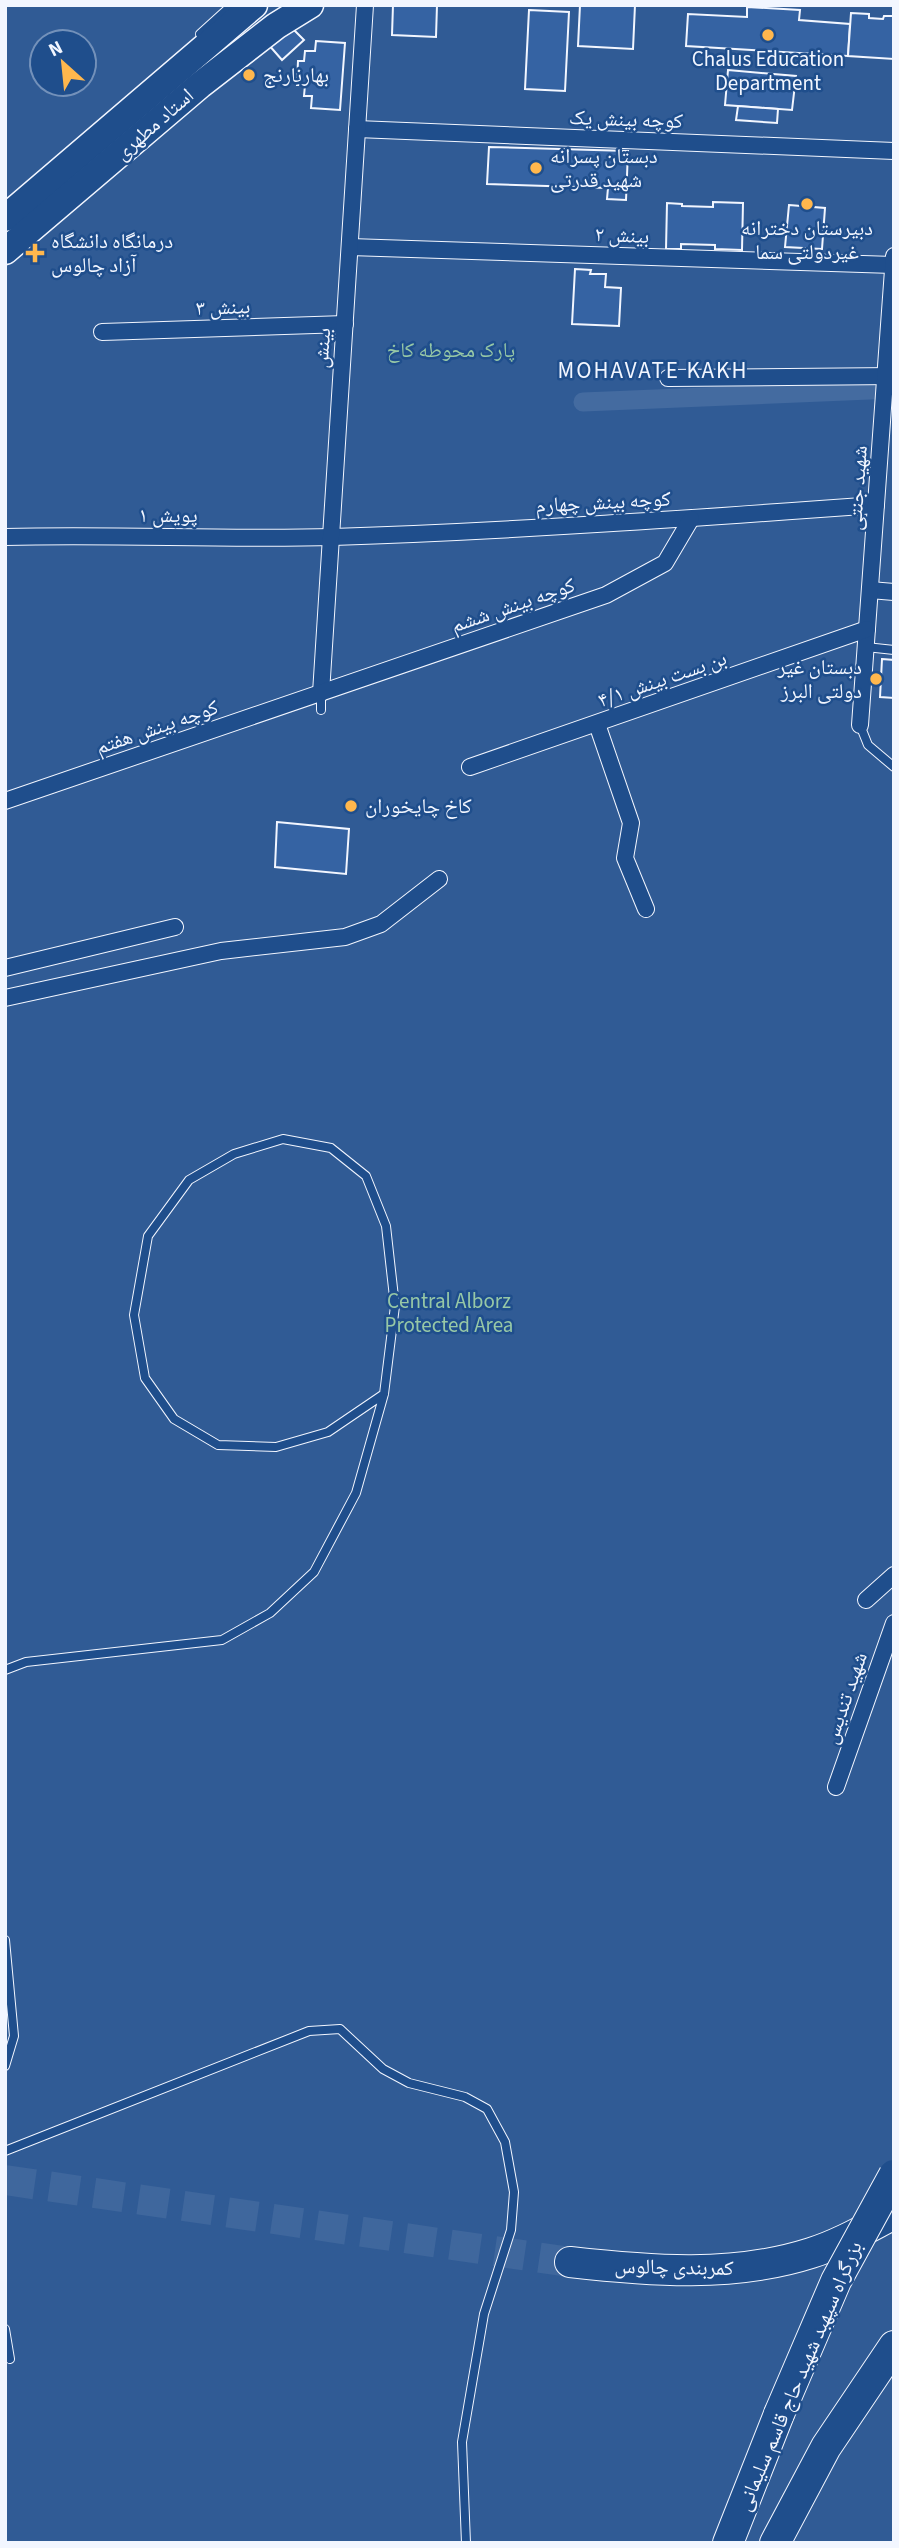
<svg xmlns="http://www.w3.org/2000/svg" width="899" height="2548" font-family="'Source Sans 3','Noto Naskh Arabic',sans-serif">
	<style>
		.built { fill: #305b95; stroke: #a8bbd7; stroke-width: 2; fill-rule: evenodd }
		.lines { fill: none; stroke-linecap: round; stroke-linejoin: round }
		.canal { stroke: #446ba0; stroke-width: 19 }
		.building { fill: #3563a3; stroke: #f2f6ff; stroke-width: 2 }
		.highway-tunnel { stroke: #3f679d; stroke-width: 30; stroke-dasharray: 30 15; stroke-linecap: butt }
		.lane-casing { stroke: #f2f6ff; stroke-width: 10 }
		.street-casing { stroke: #f2f6ff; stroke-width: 18 }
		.primary-casing { stroke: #f2f6ff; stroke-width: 29 }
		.highway-casing { stroke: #f2f6ff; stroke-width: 32 }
		.lane { stroke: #1f4e8c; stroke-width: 8 }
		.street { stroke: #1f4e8c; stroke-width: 16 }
		.primary { stroke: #1f4e8c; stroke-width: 26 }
		.highway { stroke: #1f4e8c; stroke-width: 30 }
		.highway-bridge-casing { stroke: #f2f6ff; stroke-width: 32; stroke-linecap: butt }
		.highway-bridge { stroke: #1f4e8c; stroke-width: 30 }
		.poi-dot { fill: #ffb74d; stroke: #1f4e8c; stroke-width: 2.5 }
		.labels { text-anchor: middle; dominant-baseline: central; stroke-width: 5; stroke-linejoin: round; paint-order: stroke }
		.poi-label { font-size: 21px; fill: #f2f6ff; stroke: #1f4e8c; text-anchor: start }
		.street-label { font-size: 21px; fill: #f2f6ff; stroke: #1f4e8c }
		.park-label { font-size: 21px; fill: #97c8a6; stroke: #1f4e8c }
		.neighbourhood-label { font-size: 23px; letter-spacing: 2px; fill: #f2f6ff; stroke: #1f4e8c }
	</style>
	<rect width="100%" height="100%" fill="#1f4e8c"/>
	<path class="built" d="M 5,5 L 894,5 L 894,2543 L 5,2543 ZM 42,42 L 84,42 L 84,84 L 42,84 Z"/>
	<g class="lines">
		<path class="canal" d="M 583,402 L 894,389"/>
	</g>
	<g class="building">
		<path d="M 393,5 L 437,5 L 436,37 L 392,35 Z"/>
		<path d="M 580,5 L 635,5 L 633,49 L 578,46 Z"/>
		<path d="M 747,7 L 800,10 L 799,20 L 850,24 L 848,56 L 686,46 L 688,14 L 747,17 Z"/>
		<path d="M 529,10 L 569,12 L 565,91 L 525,89 Z"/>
		<path d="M 851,13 L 869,14 L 869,18 L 883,19 L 884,16 L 894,16 L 894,59 L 848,56 Z"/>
		<path d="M 289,25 L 304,40 L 282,60 L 268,44 Z"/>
		<path d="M 316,41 L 345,43 L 340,110 L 311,108 L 312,96 L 304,96 L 305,85 L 297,85 L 298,61 L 304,61 L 305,51 L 315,51 Z"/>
		<path d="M 728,70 L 796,76 L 792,110 L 725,105 Z"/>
		<path d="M 738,106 L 778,109 L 777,123 L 736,120 Z"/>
		<path d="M 489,147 L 628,151 L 626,200 L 607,199 L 608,188 L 487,184 Z"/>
		<path d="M 713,202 L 743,203 L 742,250 L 715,249 L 715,245 L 681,244 L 681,249 L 666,249 L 667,203 L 682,204 L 682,206 L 713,207 Z"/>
		<path d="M 789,205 L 825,208 L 822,249 L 785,247 Z"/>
		<path d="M 575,269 L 591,270 L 590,274 L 606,274 L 605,287 L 621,288 L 619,326 L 572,324 Z"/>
		<path d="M 882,659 L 894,660 L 894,698 L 880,697 Z"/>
		<path d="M 277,822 L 349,829 L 346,874 L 275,867 Z"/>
	</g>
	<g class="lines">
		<path class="highway-tunnel" d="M 5,2180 L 570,2262"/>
		<g class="lane-casing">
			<g id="lane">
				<path d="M 200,34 L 232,5"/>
				<path d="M 866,647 L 894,650"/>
				<path d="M 321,710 L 321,693"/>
				<path d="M 860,725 L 868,745 L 894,767"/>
				<path d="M 5,1670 L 26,1662 L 222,1640 L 270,1613 L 314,1572 L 356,1493 L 384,1394 L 395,1306 L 386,1226 L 366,1176 L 331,1148 L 283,1139 L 234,1154 L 189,1180 L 148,1236 L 134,1315 L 145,1378 L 174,1419 L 218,1445 L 276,1447 L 328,1432 L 384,1394"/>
				<path d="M 5,1940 L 14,2036 L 5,2066"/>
				<path d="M 5,2151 L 309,2031 L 340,2029 L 383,2069 L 409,2083 L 465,2097 L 487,2109 L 505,2142 L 514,2192 L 511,2230 L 484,2314 L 462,2442 L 466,2543"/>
				<path d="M 5,2329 L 10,2359"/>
			</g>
		</g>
		<g class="street-casing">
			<g id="street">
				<path d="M 357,129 L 894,151"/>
				<path d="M 350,247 L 893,265"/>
				<path d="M 102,332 L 345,324"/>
				<path d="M 668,378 L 894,376"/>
				<path d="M 5,537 C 114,534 224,540 333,537 C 514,531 696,518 876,505"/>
				<path d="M 870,590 L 894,592"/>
				<path d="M 321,693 L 365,5"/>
				<path d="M 597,724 L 631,823 L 625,858 L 646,909"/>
				<path d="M 860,725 L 894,256"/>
				<path d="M 470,767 L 867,629"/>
				<path d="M 5,801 L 606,595 L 665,563 L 691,519"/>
				<path d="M 5,968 L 175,927"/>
				<path d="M 5,998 L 221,951 L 345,937 L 381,924 L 439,879"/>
				<path d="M 866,1600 L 894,1575"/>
				<path d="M 836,1787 L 894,1623"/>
			</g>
		</g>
		<g class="primary-casing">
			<g id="primary">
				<path d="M 5,218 L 254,5"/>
				<path d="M 5,251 L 200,85 L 276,26 L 310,5"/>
			</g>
		</g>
		<g class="highway-casing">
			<g id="highway">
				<path d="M 570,2262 C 650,2271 733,2278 811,2253 C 840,2244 867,2228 894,2214"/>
				<path d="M 728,2543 L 779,2414"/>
				<path d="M 775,2543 L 826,2447 L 894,2346"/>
			</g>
		</g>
		<use href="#lane" class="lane"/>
		<use href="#street" class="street"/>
		<use href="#primary" class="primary"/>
		<use href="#highway" class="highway"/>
		<g class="highway-bridge-casing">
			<path id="highway-bridge" d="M 779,2414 L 836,2281 L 894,2175"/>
		</g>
		<use href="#highway-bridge" class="highway-bridge"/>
	</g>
	<g class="poi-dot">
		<circle cx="768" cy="35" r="7"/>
		<circle cx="249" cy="75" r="7"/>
		<circle cx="536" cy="168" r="7"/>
		<circle cx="807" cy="204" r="7"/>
		<path d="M31.5 242.5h7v7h7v7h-7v7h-7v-7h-7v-7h7z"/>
		<circle cx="876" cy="679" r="7"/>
		<circle cx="351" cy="806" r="7"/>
	</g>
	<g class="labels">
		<g class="poi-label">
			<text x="768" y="59" text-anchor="middle">Chalus Education<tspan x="768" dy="24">Department</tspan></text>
			<text x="263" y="75">بهارنارنج</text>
			<text x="550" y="156">دبستان پسرانه<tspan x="550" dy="24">شهید قدرتی</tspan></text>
			<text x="807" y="228" text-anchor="middle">دبیرستان دخترانه<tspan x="807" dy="24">غیردولتی سما</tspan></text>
			<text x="51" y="241">درمانگاه دانشگاه<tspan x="51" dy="24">آزاد چالوس</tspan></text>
			<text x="862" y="667" text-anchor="end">دبستان غیر<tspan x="862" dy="24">دولتی البرز</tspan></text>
			<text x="365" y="806">کاخ چایخوران</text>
		</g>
		<g class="street-label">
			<text transform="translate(626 119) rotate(2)">کوچه بینش یک</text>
			<text transform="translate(154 124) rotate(-41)">استاد مطهری</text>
			<text transform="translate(622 235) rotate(2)">بینش ۲</text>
			<text transform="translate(223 307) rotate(-2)">بینش ۳</text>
			<text transform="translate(322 348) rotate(-86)">بینش</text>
			<text transform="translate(857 488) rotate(-86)">شهید جنتی</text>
			<text transform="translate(603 502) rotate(-3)">کوچه بینش چهارم</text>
			<text x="168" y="515">پویش ۱</text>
			<text transform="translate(513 605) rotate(-19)">کوچه بینش ششم</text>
			<text transform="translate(662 679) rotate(-19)">بن بست بینش ۴/۱</text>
			<text transform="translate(157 727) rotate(-19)">کوچه بینش هفتم</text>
			<text transform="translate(845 1698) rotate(-71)">شهید تندیس</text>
			<text transform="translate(674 2267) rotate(1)">کمربندی چالوس</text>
			<text transform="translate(799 2376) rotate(-67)">بزرگراه سپهبد شهید حاج قاسم سلیمانی</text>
		</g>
		<g class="park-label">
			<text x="451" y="350">پارک محوطه کاخ</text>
			<text x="449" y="1301">Central Alborz<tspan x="449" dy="24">Protected Area</tspan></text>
		</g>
		<g class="neighbourhood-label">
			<text x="653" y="370">MOHAVATE KAKH</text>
		</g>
	</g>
	<rect width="899" height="2548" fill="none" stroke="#f2f6ff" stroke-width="14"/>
	<g transform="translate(63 63) rotate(333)"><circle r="33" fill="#1f4e8c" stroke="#7391ba" stroke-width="2"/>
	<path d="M0-5L12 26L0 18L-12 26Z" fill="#ffb74d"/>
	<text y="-10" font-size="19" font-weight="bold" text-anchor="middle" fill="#f2f6ff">N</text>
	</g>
</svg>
